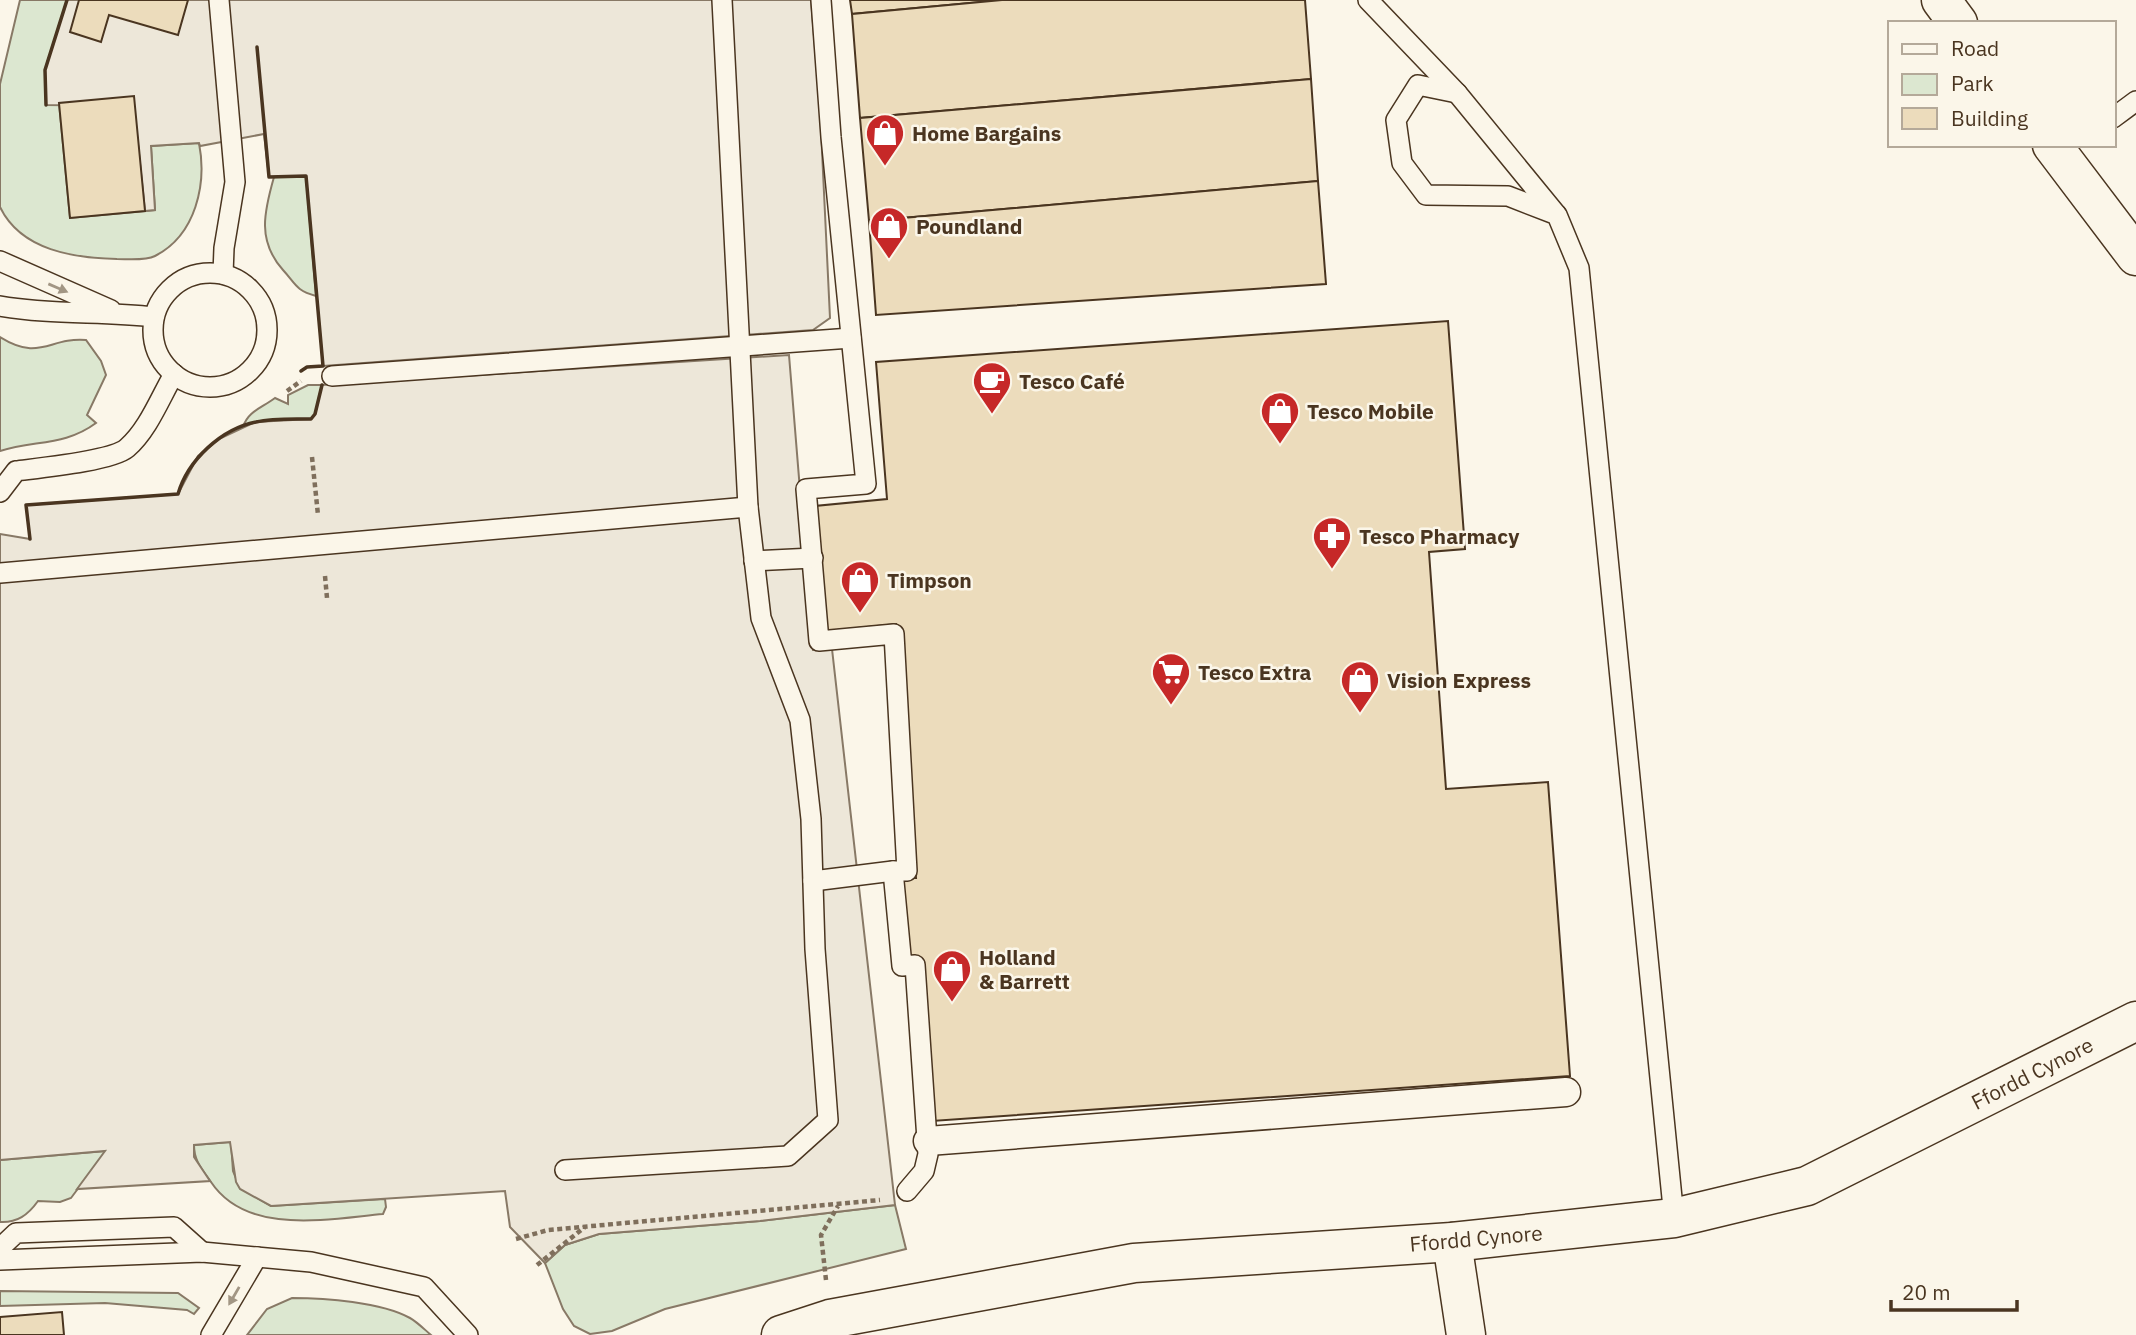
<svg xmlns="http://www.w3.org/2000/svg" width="2136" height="1335" font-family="'IBM Plex Sans',sans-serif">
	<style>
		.green { fill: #dce7d0; stroke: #887966; stroke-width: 2 }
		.parking { fill: #ede7d9; stroke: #887966; stroke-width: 2 }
		.building { fill: #ecdcbc; stroke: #4a3520; stroke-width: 2 }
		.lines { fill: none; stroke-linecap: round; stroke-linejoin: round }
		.service-casing { stroke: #4a3520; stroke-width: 22 }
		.pedestrian-casing { stroke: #4a3520; stroke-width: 31 }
		.minor-casing { stroke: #4a3520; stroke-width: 41 }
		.secondary-casing { stroke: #4a3520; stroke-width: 41 }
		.path { stroke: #7f6f5c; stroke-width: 4.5; stroke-dasharray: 5 3.5; stroke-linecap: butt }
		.service { stroke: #fbf6e9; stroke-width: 19 }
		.pedestrian { stroke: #fbf6e9; stroke-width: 28 }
		.minor { stroke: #fbf6e9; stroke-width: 38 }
		.secondary { stroke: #fbf6e9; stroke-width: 38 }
		.wall { stroke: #4a3520; stroke-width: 3.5 }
		.oneway { fill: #a29684 }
		.labels { text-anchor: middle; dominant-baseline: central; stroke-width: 5; stroke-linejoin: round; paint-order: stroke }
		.poi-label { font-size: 21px; font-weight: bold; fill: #4a3520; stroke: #fbf6e9; text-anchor: start }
		.street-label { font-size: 21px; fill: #4a3520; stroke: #fbf6e9 }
	</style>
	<rect width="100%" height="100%" fill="#fbf6e9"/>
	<g class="green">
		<path d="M 20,0 L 67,0 L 47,105 L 59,103 L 70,218 L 155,210 L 151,146 L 199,143 C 207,184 196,235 155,256 C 145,261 128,259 117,259 C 75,258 21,251 0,207 L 0,84 Z"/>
		<path d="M 306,176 L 316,296 C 295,290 296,284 283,270 C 257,241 264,212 274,177 Z"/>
		<path d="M 0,337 C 40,362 49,337 86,340 L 101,361 L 106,375 L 87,415 L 96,423 C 65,446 35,440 0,451 Z"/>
		<path d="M 308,385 L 322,385 L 315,414 L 311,419 L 255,422 L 243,427 C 248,411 262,408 275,398 L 288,404 L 288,395 Z"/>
		<path d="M 231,1142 L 233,1171 L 240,1188 L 271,1206 L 385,1199 L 386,1207 L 383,1214 C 328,1219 247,1236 211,1182 C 202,1169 194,1161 194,1145 Z"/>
		<path d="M 106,1151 L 71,1198 L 60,1202 L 38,1201 C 28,1215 17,1223 0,1222 L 0,1160 Z"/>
		<path d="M 895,1205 L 906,1249 L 665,1309 L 612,1331 L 590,1334 L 574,1326 L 563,1309 L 545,1263 L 565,1245 L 599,1234 L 760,1221 Z"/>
		<path d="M 0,1291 L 178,1293 L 199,1308 L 194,1314 L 187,1310 L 105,1303 L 0,1306 Z"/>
		<path d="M 292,1298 C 325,1298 381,1302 410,1318 C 417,1322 424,1329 431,1335 L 247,1335 L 267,1309 Z"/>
	</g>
	<g class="parking">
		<path d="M 67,0 L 811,0 L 820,109 L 830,318 L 813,330 L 323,366 L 306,176 L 269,177 L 264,134 L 200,146 L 199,143 L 151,146 L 155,210 L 145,211 L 134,106 L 46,105 L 45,70 Z"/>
		<path d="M 789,355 L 813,650 L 832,649 L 895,1205 L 760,1221 L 599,1234 L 565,1245 L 545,1263 L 510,1227 L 505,1191 L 271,1206 L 240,1189 L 236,1182 L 230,1142 L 194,1145 L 194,1157 L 210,1181 L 77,1189 L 105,1151 L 0,1160 L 0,534 L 30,539 L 26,505 L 178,494 L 198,456 L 221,438 L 255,422 L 311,419 L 315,414 L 322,385 Z"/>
	</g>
	<g class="building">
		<path d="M 79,0 L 188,0 L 178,35 L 109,15 L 101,42 L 70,32 Z"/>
		<path d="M 850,0 L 1002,0 L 852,14 Z"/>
		<path d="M 1002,0 L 1305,0 L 1311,79 L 860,118 L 852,14 Z"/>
		<path d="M 1311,79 L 1318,181 L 869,221 L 860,118 Z"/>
		<path d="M 134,96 L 145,211 L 70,218 L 59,103 Z"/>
		<path d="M 1318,181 L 1326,284 L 876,315 L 869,221 Z"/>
		<path d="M 1448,321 L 1465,549 L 1429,552 L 1446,789 L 1548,782 L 1570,1076 L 932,1121 L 899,878 L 916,878 L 896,624 L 827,631 L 815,506 L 887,499 L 876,362 Z"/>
		<path d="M 62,1312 L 64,1335 L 0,1335 L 0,1317 Z"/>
	</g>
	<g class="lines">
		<g class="service-casing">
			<g id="service">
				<path d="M 219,0 L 235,182 L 224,248 L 223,274"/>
				<path d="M 821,0 L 831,137 L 866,484 L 806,489 L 819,641 L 894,634 L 907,871 L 893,871 L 902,966 L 915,965 L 928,1154 L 924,1171 L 907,1191"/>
				<path d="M 1368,0 L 1457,93 L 1556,214"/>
				<path d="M 1457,93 L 1418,85 L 1396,120 L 1402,163 L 1426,195 L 1508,196 L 1557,215 L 1579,268 L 1674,1218"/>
				<path d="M 2113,118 L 2136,101"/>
				<path d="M 0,261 L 111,310"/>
				<circle cx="210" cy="330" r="57"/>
				<path d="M 0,306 C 51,315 102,311 154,317"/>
				<path d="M 332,376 L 851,338"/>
				<path d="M 0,492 L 16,471 C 39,468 112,461 127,448 C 148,430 160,398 174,374"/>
				<path d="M 754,561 L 813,558"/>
				<path d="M 0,573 L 748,507"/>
				<path d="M 813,881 L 893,871"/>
				<path d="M 565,1170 L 788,1156 L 828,1120 L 815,949 L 811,819 L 800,720 L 761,618 L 748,507 L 722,0"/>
				<path d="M 0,1248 L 16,1233 L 174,1227 L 202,1252"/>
				<path d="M 0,1260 L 202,1252 L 311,1262 L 424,1287 L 468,1335"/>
				<path d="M 211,1335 L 257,1257"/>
			</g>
		</g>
		<g class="pedestrian-casing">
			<path id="pedestrian" d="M 928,1141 L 1566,1092"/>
		</g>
		<g class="minor-casing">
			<g id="minor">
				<path d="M 1941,0 L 1958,23"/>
				<path d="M 2052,145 L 2136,256"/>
				<path d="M 1452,1242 L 1466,1335"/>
			</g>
		</g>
		<g class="secondary-casing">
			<path id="secondary" d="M 781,1335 L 830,1319 L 1134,1263 L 1452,1242 L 1674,1218 L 1807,1186 L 2136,1021"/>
		</g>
		<g class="path">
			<path d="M 287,391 L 301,381"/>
			<path d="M 312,457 L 318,515"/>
			<path d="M 325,576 L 327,598"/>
			<path d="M 516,1239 L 548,1230 L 880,1200"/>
			<path d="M 537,1265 L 585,1227"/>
			<path d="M 826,1280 L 821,1235 L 838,1206"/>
		</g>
		<use href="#service" class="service"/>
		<use href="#pedestrian" class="pedestrian"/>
		<use href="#minor" class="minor"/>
		<use href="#secondary" class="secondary"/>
		<g class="wall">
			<path d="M 257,47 L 269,177 L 306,176 L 323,366 L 307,367 L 301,371"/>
			<path d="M 46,105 L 45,70 L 67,0"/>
			<path d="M 30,539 L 26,505 L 178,494 C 188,460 221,429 256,422 C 273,418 293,419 311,419 L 315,414 L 322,385"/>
		</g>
	</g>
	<defs><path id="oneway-solid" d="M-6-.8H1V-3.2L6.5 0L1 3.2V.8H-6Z" transform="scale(1.75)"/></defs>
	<g class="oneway">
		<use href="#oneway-solid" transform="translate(58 288) rotate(23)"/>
		<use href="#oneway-solid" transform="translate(234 1296) rotate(120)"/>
	</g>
	<defs>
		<g id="shop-pin" transform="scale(2.0125)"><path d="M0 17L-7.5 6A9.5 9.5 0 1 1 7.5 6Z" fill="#c62828" stroke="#fbf6e9"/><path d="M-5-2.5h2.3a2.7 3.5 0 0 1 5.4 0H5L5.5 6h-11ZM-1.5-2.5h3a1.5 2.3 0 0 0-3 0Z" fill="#fff"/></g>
		<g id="cafe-pin" transform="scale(2.0125)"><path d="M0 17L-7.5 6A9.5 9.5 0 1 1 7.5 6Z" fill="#c62828" stroke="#fbf6e9"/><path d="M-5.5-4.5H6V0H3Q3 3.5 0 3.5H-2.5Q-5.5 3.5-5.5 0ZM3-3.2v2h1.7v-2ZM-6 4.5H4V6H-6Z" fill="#fff"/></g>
		<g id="pharmacy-pin" transform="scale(2.0125)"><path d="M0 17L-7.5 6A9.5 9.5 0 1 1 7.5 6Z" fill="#c62828" stroke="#fbf6e9"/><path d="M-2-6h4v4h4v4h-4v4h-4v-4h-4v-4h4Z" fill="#fff"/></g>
		<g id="supermarket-pin" transform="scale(2.0125)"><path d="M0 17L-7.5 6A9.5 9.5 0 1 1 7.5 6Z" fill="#c62828" stroke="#fbf6e9"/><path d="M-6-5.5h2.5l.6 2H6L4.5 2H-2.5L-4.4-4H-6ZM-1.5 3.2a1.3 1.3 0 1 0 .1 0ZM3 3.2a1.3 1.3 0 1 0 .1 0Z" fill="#fff"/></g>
	</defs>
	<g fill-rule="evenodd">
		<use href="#shop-pin" x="885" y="133"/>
		<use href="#shop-pin" x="889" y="226"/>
		<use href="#cafe-pin" x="992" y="381"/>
		<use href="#shop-pin" x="1280" y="411"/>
		<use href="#pharmacy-pin" x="1332" y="536"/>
		<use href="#shop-pin" x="860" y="580"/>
		<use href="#supermarket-pin" x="1171" y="672"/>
		<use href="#shop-pin" x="1360" y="680"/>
		<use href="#shop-pin" x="952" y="969"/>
	</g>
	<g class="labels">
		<g class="poi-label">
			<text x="912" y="133">Home Bargains</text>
			<text x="916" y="226">Poundland</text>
			<text x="1019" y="381">Tesco Café</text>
			<text x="1307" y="411">Tesco Mobile</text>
			<text x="1359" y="536">Tesco Pharmacy</text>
			<text x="887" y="580">Timpson</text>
			<text x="1198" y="672">Tesco Extra</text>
			<text x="1387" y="680">Vision Express</text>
			<text x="979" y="957">Holland<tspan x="979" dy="24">&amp; Barrett</tspan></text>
		</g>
		<g class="street-label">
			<text transform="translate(2032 1073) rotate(-27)">Ffordd Cynore</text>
			<text transform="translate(1476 1238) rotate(-5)">Ffordd Cynore</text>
		</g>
	</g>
	<rect x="1888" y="21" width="228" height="126" fill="#fbf6e9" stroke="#b4a999" stroke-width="2"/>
	<rect x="1902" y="44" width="35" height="10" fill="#fbf6e9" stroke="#b4a999" stroke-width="2"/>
	<text x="1951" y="56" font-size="21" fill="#4a3520">Road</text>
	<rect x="1902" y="74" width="35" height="21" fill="#dce7d0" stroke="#b4a999" stroke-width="2"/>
	<text x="1951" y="91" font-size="21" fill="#4a3520">Park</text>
	<rect x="1902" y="108" width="35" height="21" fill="#ecdcbc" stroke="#b4a999" stroke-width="2"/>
	<text x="1951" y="126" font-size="21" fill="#4a3520">Building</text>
	<path d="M1891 1300v10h126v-10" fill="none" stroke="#4a3520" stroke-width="3.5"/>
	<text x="1902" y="1300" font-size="21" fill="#4a3520" stroke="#fbf6e9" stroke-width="5" paint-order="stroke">20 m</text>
</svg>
